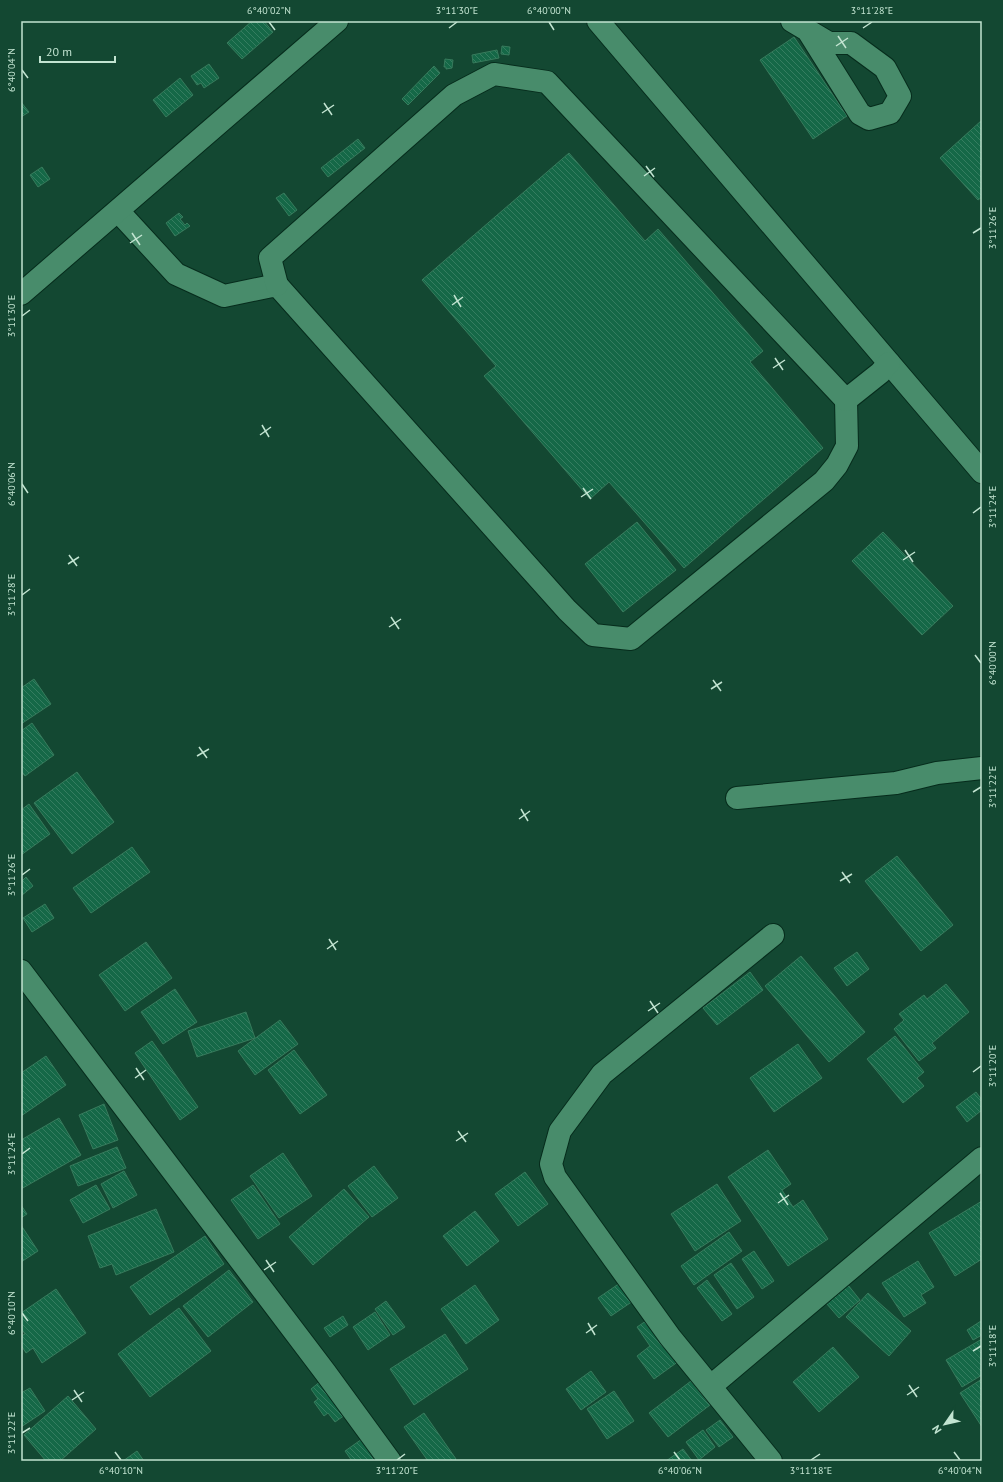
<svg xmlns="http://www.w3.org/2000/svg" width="1003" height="1482" font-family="'PT Sans',sans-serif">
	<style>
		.building { fill: url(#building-back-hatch); stroke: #377b5c }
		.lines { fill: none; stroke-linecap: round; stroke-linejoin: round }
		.minor-casing { stroke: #062c1c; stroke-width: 24 }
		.minor { stroke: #488c6b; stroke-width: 22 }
		.ticks { fill: none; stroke: #c2e4d1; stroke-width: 1.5 }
		.neatline { fill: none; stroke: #c2e4d1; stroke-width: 1.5 }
		.ticks-label { font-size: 10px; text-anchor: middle; fill: #c2e4d1 }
	</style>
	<defs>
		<pattern id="building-back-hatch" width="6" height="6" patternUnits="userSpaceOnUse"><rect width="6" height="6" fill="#156847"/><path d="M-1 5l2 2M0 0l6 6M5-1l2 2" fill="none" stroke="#357d60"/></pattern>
	</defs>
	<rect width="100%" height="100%" fill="#134832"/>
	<g class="building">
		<path d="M 252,21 L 264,21 L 273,32 L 242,59 L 227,43 Z"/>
		<path d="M 794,37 L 847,116 L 813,139 L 760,60 Z"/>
		<path d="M 502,46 L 510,47 L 509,55 L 501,54 Z"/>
		<path d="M 497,50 L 499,58 L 473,63 L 472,55 Z"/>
		<path d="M 445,59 L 453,60 L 452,68 L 446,69 L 446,67 L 444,67 Z"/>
		<path d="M 209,64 L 219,78 L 204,88 L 201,83 L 197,85 L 191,76 Z"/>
		<path d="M 434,66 L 440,73 L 408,105 L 402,99 Z"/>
		<path d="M 180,78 L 193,95 L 166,117 L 153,100 Z"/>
		<path d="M 21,102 L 29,112 L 21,117 Z"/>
		<path d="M 982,120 L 982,197 L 978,200 L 940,158 Z"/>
		<path d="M 358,139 L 365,148 L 328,177 L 321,168 Z"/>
		<path d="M 569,153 L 645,241 L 658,229 L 763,351 L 750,362 L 823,448 L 684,568 L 609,482 L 590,499 L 484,376 L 496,366 L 422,280 Z"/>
		<path d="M 42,167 L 50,179 L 38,187 L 30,175 Z"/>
		<path d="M 284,193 L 297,210 L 289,216 L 276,198 Z"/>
		<path d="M 179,213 L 183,217 L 180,219 L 185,225 L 187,223 L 190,226 L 175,236 L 166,223 Z"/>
		<path d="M 637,522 L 676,570 L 623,612 L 585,564 Z"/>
		<path d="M 883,532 L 953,606 L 922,635 L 852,561 Z"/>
		<path d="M 34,679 L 51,704 L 21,724 L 21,688 Z"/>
		<path d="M 32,723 L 54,755 L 25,776 L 21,771 L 21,731 Z"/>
		<path d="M 77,772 L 114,822 L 72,854 L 34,803 Z"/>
		<path d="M 29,804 L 50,834 L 21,855 L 21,810 Z"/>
		<path d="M 132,847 L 150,872 L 91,913 L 73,888 Z"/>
		<path d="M 897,856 L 953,925 L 921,951 L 865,881 Z"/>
		<path d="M 26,877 L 33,886 L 21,896 L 21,882 Z"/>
		<path d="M 45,904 L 54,918 L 32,932 L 23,918 Z"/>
		<path d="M 146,942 L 172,978 L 125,1011 L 99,975 Z"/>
		<path d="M 857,952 L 869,969 L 847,986 L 834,968 Z"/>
		<path d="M 801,956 L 865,1032 L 829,1062 L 765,986 Z"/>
		<path d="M 750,972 L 763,990 L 717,1025 L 703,1008 Z"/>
		<path d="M 946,984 L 969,1012 L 932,1043 L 936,1048 L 919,1061 L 894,1029 L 904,1020 L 899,1014 L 924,995 L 927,999 Z"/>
		<path d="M 175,989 L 197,1022 L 163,1044 L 141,1012 Z"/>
		<path d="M 246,1012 L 255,1038 L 197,1057 L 188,1031 Z"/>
		<path d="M 280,1020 L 298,1044 L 255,1075 L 238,1051 Z"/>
		<path d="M 895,1036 L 924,1072 L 917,1078 L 924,1086 L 903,1103 L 867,1059 Z"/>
		<path d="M 152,1041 L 198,1107 L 180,1120 L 135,1053 Z"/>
		<path d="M 798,1044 L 822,1078 L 774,1112 L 750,1078 Z"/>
		<path d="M 294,1050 L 327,1095 L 300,1114 L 268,1070 Z"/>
		<path d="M 46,1056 L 66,1085 L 21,1116 L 21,1073 Z"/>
		<path d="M 976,1092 L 982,1100 L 982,1110 L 967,1122 L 956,1107 Z"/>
		<path d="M 104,1104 L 118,1140 L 93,1149 L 79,1115 Z"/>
		<path d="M 59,1118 L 81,1155 L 21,1189 L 21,1140 Z"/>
		<path d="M 117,1147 L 126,1168 L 78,1186 L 70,1166 Z"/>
		<path d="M 768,1150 L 791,1184 L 782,1190 L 793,1207 L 803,1200 L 828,1239 L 788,1266 L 728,1177 Z"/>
		<path d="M 283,1153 L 312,1196 L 279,1218 L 250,1176 Z"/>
		<path d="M 374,1166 L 398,1198 L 372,1217 L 348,1186 Z"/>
		<path d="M 124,1171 L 137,1195 L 113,1208 L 101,1184 Z"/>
		<path d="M 525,1172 L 548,1204 L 518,1226 L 495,1194 Z"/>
		<path d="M 717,1184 L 741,1221 L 695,1251 L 671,1214 Z"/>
		<path d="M 96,1185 L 110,1209 L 83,1223 L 70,1200 Z"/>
		<path d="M 253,1185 L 280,1224 L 258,1239 L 231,1200 Z"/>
		<path d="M 344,1189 L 369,1217 L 313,1265 L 289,1237 Z"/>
		<path d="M 982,1201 L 982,1259 L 955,1276 L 929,1233 Z"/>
		<path d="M 21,1205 L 27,1214 L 21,1218 Z"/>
		<path d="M 156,1209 L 174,1252 L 116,1275 L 112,1264 L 100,1268 L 88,1236 Z"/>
		<path d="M 475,1211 L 499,1241 L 467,1266 L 443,1236 Z"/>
		<path d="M 21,1225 L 38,1251 L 21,1262 Z"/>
		<path d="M 729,1232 L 742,1251 L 694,1285 L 681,1266 Z"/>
		<path d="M 205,1236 L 224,1264 L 150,1315 L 130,1287 Z"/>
		<path d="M 754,1251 L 774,1281 L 762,1289 L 742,1259 Z"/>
		<path d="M 918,1261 L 934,1287 L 921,1295 L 926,1303 L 904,1317 L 882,1283 Z"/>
		<path d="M 731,1263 L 754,1297 L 737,1309 L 714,1275 Z"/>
		<path d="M 229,1270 L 253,1302 L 208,1337 L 183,1306 Z"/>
		<path d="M 707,1280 L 732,1314 L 722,1321 L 697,1288 Z"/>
		<path d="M 620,1283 L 633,1301 L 611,1316 L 598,1298 Z"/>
		<path d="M 475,1285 L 499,1320 L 466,1344 L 441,1309 Z"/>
		<path d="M 848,1285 L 860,1300 L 839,1318 L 826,1303 Z"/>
		<path d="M 56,1289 L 86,1333 L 42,1363 L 33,1348 L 26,1353 L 21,1345 L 21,1336 L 25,1334 L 21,1328 L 21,1313 Z"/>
		<path d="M 868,1293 L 911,1331 L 889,1356 L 846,1317 Z"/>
		<path d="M 386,1301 L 405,1327 L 393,1335 L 375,1309 Z"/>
		<path d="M 179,1308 L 211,1351 L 150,1397 L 118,1354 Z"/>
		<path d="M 375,1312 L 390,1335 L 368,1350 L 353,1327 Z"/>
		<path d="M 343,1316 L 348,1325 L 330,1337 L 324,1328 Z"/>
		<path d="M 649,1319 L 679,1361 L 654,1379 L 637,1356 L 650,1346 L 637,1327 Z"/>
		<path d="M 981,1321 L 982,1324 L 982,1335 L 973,1340 L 967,1330 Z"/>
		<path d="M 445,1334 L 468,1369 L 414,1405 L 390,1369 Z"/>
		<path d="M 982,1339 L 982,1375 L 962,1387 L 946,1360 Z"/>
		<path d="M 833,1347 L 859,1377 L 819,1412 L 793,1382 Z"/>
		<path d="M 591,1371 L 606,1392 L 581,1410 L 566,1389 Z"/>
		<path d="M 982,1379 L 982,1427 L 960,1393 Z"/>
		<path d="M 321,1381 L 345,1415 L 335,1422 L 328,1413 L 324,1416 L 314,1402 L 318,1399 L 311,1389 Z"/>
		<path d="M 691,1381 L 710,1405 L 668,1437 L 649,1413 Z"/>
		<path d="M 30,1388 L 45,1411 L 21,1427 L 21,1393 Z"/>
		<path d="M 614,1391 L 634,1421 L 607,1439 L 587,1409 Z"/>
		<path d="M 68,1396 L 96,1429 L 60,1461 L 46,1461 L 24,1435 Z"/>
		<path d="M 424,1413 L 456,1459 L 454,1461 L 428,1461 L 404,1427 Z"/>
		<path d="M 720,1420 L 733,1437 L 719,1447 L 706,1430 Z"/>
		<path d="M 703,1430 L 715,1447 L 699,1460 L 686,1442 Z"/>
		<path d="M 362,1439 L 378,1461 L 352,1461 L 345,1451 Z"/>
		<path d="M 683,1449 L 692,1461 L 666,1461 Z"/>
		<path d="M 137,1451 L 144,1461 L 123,1461 Z"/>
	</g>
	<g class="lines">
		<g class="minor-casing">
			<g id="minor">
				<path d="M 598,21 L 982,472"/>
				<path d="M 792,21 L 829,43 L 851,43 L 885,68 L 900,96 L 890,113 L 869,119 L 860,114 L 808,31"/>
				<path d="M 118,211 L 176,274 L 224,296 L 277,285 L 567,610 L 593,635 L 631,639 L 824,481 L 837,465 L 847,446 L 846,400"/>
				<path d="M 277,285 L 270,258 L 454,95 L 494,74 L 547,82 L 846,400 L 880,373 L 889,363"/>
				<path d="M 21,294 L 337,21"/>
				<path d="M 737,798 L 896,783 L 937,773 L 982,768"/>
				<path d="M 21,971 L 325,1372 L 390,1461"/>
				<path d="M 711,1386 L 982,1158"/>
				<path d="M 771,1461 L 670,1337 L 555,1177 L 551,1164 L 560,1131 L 602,1074 L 773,935"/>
			</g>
		</g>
		<use href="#minor" class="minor"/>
	</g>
	<path class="ticks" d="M 269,22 L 275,30M 549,22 L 554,30M 449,28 L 457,22M 863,28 L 872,22M 838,36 L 846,48M 836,46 L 848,38M 22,70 L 28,78M 324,103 L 332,115M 322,113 L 334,105M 646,166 L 654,177M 644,176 L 655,168M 132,233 L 140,245M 973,233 L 981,228M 130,243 L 142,235M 454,295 L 461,307M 452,305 L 463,297M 22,316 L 30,310M 775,358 L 783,370M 773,368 L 785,360M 262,425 L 269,437M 260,435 L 271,427M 22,484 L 28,493M 583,488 L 591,499M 581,497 L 593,489M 973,513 L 981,507M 905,550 L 913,562M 69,555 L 77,566M 903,560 L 915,552M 68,564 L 79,557M 22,595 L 30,589M 391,617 L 399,629M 389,627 L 401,619M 975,655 L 981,663M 713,680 L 721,691M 711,689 L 722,682M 199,747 L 207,758M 197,756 L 209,749M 973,792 L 981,787M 521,809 L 528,821M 519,819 L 530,811M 842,872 L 850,883M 22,875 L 30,869M 840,881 L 852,874M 329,939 L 336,950M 327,949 L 338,941M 650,1001 L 658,1013M 648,1011 L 660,1003M 136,1068 L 144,1080M 973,1072 L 981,1066M 135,1078 L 146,1070M 458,1131 L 466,1142M 456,1141 L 468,1133M 22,1154 L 30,1148M 780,1193 L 788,1205M 778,1203 L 789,1195M 266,1260 L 274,1272M 264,1270 L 276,1262M 22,1313 L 28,1321M 588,1323 L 595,1335M 586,1333 L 597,1325M 973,1351 L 981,1346M 909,1385 L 917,1397M 74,1390 L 82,1402M 907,1395 L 919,1387M 72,1400 L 84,1392M 22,1433 L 30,1428M 115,1452 L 121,1460M 674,1452 L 680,1460M 954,1452 L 960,1460M 397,1460 L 405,1454M 811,1460 L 820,1454"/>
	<rect width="1003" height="1482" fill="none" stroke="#134832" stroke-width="44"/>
	<g transform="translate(945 1424) rotate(236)" stroke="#134832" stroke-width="3" paint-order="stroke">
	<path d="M0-3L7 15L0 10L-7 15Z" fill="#c2e4d1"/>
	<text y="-6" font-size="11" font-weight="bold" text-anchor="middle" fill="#c2e4d1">N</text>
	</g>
	<path d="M40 56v6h75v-6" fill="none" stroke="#c2e4d1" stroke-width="2"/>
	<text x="46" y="56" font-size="12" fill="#c2e4d1" stroke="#134832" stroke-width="3" paint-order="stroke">20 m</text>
	<rect x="22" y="22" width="959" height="1438" class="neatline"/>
	<g class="ticks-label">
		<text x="269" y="14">6°40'02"N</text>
		<text x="457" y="14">3°11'30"E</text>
		<text x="549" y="14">6°40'00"N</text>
		<text x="872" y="14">3°11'28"E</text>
		<text transform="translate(11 70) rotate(-90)" y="4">6°40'04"N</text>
		<text transform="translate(992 228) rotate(-90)" y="4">3°11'26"E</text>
		<text transform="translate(11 316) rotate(-90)" y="4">3°11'30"E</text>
		<text transform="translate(11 484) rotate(-90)" y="4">6°40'06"N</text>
		<text transform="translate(992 507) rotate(-90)" y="4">3°11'24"E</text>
		<text transform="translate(11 595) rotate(-90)" y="4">3°11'28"E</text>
		<text transform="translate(992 663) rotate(-90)" y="4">6°40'00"N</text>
		<text transform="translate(992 787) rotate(-90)" y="4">3°11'22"E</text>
		<text transform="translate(11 875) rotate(-90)" y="4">3°11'26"E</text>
		<text transform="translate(992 1066) rotate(-90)" y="4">3°11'20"E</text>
		<text transform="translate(11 1154) rotate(-90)" y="4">3°11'24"E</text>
		<text transform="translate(11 1313) rotate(-90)" y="4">6°40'10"N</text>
		<text transform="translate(992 1346) rotate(-90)" y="4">3°11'18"E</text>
		<text transform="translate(11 1433) rotate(-90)" y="4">3°11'22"E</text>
		<text x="121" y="1474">6°40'10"N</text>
		<text x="397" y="1474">3°11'20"E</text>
		<text x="680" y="1474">6°40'06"N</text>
		<text x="811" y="1474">3°11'18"E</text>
		<text x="960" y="1474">6°40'04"N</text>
	</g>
</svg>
